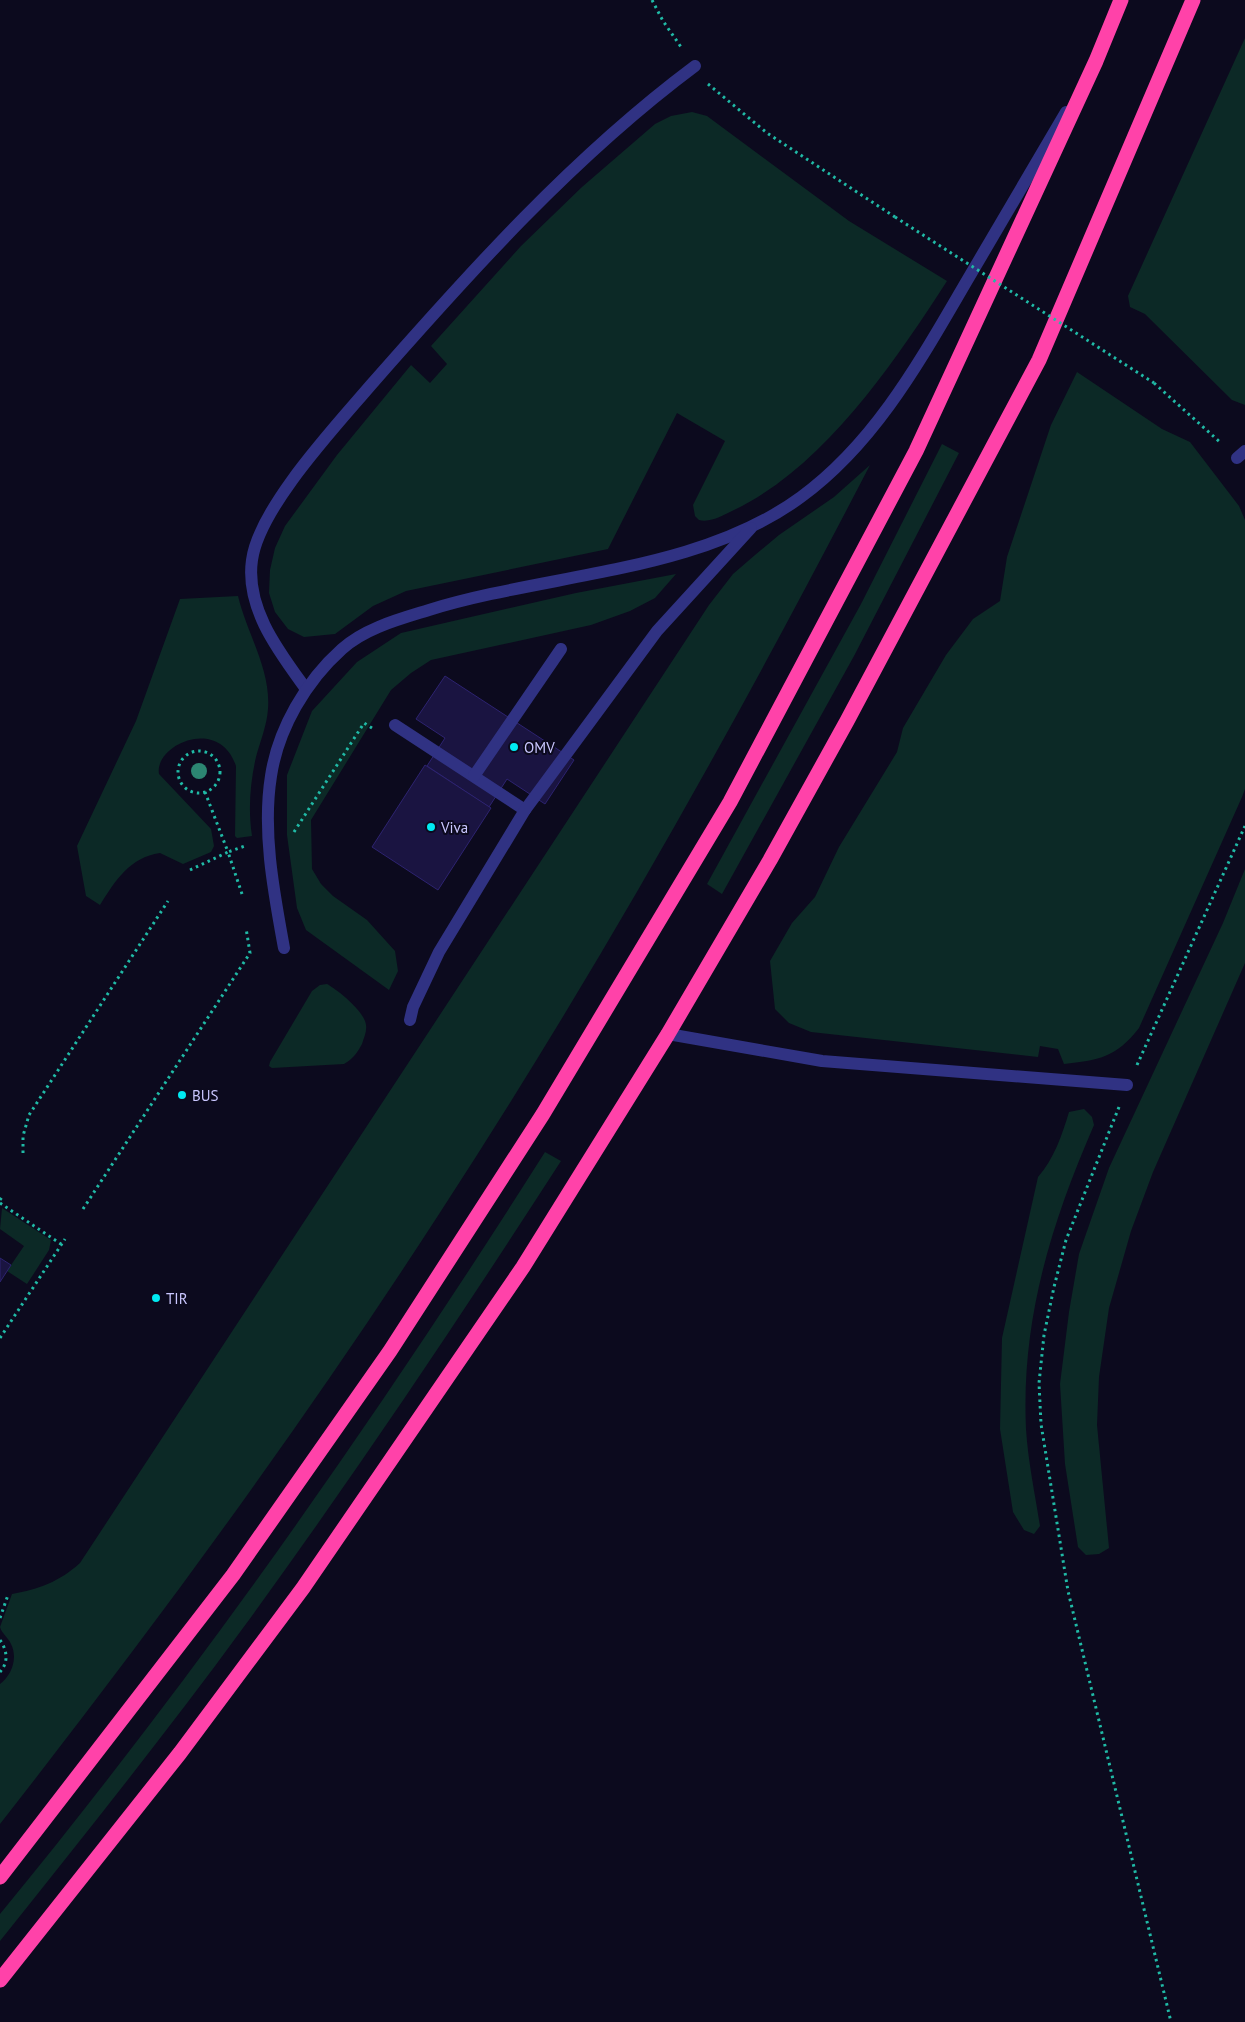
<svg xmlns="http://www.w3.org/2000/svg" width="1245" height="2022" font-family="'PT Sans',sans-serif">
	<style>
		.green { fill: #0c2926 }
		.building { fill: #1a1441; stroke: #2d2370 }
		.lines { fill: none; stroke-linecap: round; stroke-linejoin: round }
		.path { stroke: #20baa6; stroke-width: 3; stroke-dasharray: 2.5 4; stroke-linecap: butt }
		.lane { stroke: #303283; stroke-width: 12 }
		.highway { stroke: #ff42a9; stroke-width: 15 }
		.path-bridge { stroke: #20baa6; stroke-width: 3; stroke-dasharray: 2.5 4; stroke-linecap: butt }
		.tree { fill: #2c8672 }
		.poi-dot { fill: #00eaf2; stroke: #0c0a1e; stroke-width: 2 }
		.labels { text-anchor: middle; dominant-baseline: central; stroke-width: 4; stroke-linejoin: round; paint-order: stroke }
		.poi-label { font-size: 15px; fill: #cac7ff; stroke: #0c0a1e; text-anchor: start }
	</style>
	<rect width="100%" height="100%" fill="#0c0a1e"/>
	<g class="green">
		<path d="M 1245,38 L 1245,405 L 1232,400 L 1145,314 L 1130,307 L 1128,296 Z"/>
		<path d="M 692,112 L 707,116 L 849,221 L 947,281 C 894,363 824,467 734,510 C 723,515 711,523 699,520 L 695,516 L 693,505 L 725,441 L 677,413 L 608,549 L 406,591 L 373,606 L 335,634 L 304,637 L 288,629 L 275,612 L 269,593 L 270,570 L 275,548 L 285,526 L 337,455 L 411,365 L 430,383 L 447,364 L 431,346 L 521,246 L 582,187 L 655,124 L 671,116 Z"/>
		<path d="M 1077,372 L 1162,429 L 1190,442 L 1239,506 L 1245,520 L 1245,789 L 1242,797 L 1139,1028 C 1116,1058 1098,1060 1064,1064 L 1058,1049 L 1040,1046 L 1038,1057 L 811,1032 L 789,1023 L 775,1009 L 770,961 L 792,923 L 815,897 L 839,847 L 897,752 L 903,728 L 946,655 L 973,619 L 1000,601 L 1007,557 L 1051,425 Z"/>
		<path d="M 942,444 L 959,453 L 854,656 L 722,894 L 707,884 L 861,604 Z"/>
		<path d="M 870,465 C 738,720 598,970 441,1211 C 304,1423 155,1626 0,1824 L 0,1684 C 12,1675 18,1658 11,1644 C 8,1637 2,1634 0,1627 L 12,1594 C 39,1589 59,1582 80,1563 L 709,605 L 733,574 L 755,555 L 779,535 L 834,497 Z"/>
		<path d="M 676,574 L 655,598 L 630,611 L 591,625 L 431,660 L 411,673 L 391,690 L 311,820 L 312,869 L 321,884 L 333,896 L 367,920 L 395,951 L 398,971 L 389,990 L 306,930 L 297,908 L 287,835 L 287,775 L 312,711 L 357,662 L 401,633 L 576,593 Z"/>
		<path d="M 238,596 C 247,634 271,669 268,709 C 267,725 260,742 256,757 C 250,783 248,810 252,836 L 237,838 L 235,836 L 236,766 C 219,715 154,745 159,774 L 211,829 L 214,846 L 211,852 L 183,864 L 160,853 C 130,857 115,881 100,905 L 86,896 L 77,846 L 136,721 L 180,599 Z"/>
		<path d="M 1245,869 L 1245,963 L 1153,1172 L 1131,1231 L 1109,1308 L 1099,1377 L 1097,1425 L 1109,1548 L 1099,1554 L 1086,1555 L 1078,1547 L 1065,1464 L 1060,1384 L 1069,1312 L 1079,1254 L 1109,1168 L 1223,923 Z"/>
		<path d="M 327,984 C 338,990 365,1012 366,1025 C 367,1032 364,1037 362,1044 C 357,1053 353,1059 344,1064 L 272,1068 L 269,1066 L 270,1062 L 312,991 L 320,985 Z"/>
		<path d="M 1084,1109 L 1092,1117 L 1094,1125 C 1051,1224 1021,1320 1026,1429 C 1028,1461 1035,1494 1040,1526 L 1034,1534 L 1024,1530 L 1013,1512 L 1000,1429 L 1002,1338 L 1038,1177 C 1054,1159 1062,1135 1069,1112 Z"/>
		<path d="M 545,1152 L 561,1161 C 459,1319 354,1476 243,1628 C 165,1735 82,1838 0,1941 L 0,1914 C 198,1673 378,1416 545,1152 Z"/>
		<path d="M 2,1208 L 51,1240 L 49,1250 L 27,1284 L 7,1271 L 24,1246 L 0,1229 Z"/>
	</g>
	<g class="building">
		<path d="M 445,676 L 574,760 L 545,804 L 507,779 L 489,807 L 427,766 L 445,738 L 416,719 Z"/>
		<path d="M 425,765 L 491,808 L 438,890 L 372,847 Z"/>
		<path d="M 0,1258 L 11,1265 L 0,1282 Z"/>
	</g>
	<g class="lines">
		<g class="path">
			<path d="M 652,0 L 663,21 L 681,47"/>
			<path d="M 708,84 L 767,133 L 895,217"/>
			<path d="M 1154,383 L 1221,443"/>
			<circle cx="199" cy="772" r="21"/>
			<path d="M 294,832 L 364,723 L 372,728"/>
			<path d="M 190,870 L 228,852 L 205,792"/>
			<path d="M 242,894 L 228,852 L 245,846"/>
			<path d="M 1137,1065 L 1245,826"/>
			<path d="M 1119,1107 L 1066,1240 L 1054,1287 L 1044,1335 L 1039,1383 L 1041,1424 L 1068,1591 L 1171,2022"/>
			<path d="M 23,1153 L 23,1136 L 29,1115 L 168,901"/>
			<path d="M 0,1200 L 2,1197"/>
			<path d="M 0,1203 L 61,1244"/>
			<path d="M 83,1209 L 250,953 L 246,928"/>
			<path d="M 0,1338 L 65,1239"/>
			<path d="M 0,1618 L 8,1595"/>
			<path d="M 0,1640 C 7,1650 9,1662 0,1672"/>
		</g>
		<g class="lane">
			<path d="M 1237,458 L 1245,451"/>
			<path d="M 306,689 C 280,653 245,609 252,560 C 259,508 335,427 370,386 C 470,272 573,157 695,66"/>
			<path d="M 395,725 L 525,810"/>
			<path d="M 474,776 L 561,649"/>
			<path d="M 284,948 C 274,893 262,832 271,776 C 278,729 306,681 342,649 C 365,628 400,619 429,610 C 548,573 698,573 801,497 C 875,443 920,361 965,284 C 998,227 1032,170 1066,112"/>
			<path d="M 410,1020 L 413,1007 L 439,952 L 525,810 L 657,631 L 751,528"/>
			<path d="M 668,1034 L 822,1061 L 1127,1085"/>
		</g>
		<g class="highway">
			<path d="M 0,1877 L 233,1575 L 390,1351 L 543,1114 L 730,802 L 916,451 L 1096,61 L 1121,0"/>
			<path d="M 0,1980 L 180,1753 L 303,1588 L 523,1267 L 668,1034 L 770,860 L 847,721 L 1039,360 L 1193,0"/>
		</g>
		<path class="path-bridge" d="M 895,217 L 1154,383"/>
	</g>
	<circle class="tree" cx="199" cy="771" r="8"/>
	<g class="poi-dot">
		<circle cx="514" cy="747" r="5"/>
		<circle cx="431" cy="827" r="5"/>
		<circle cx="182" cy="1095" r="5"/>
		<circle cx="156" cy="1298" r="5"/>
	</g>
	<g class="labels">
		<g class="poi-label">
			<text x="524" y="747">OMV</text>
			<text x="441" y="827">Viva</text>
			<text x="192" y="1095">BUS</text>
			<text x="166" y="1298">TIR</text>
		</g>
	</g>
</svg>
